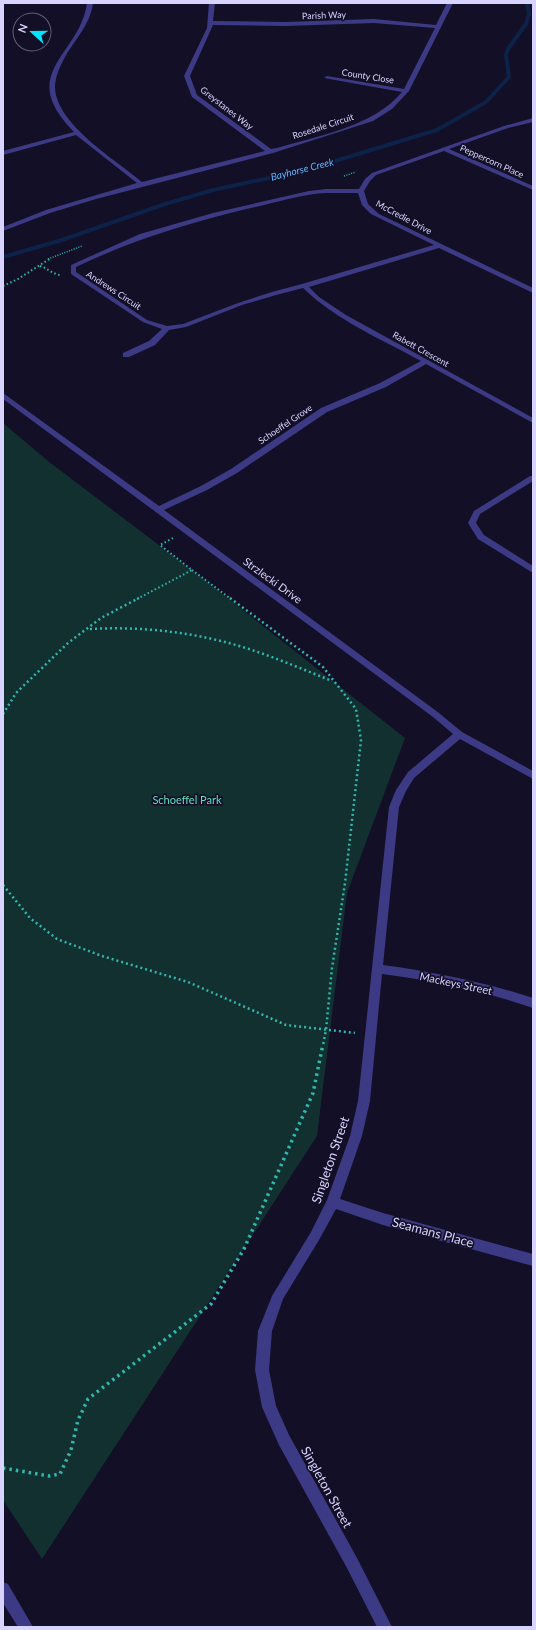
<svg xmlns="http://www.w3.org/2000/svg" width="536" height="1630" font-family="Lato,sans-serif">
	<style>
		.green { fill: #12302f }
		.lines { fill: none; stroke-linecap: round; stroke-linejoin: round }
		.stream { stroke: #0c2248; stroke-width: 4 }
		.path-far3 { stroke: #2fb8b0; stroke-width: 1.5; stroke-dasharray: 1 1.5; stroke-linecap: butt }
		.path-far2 { stroke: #2fb8b0; stroke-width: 2; stroke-dasharray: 1.5 2.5; stroke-linecap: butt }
		.path-far1 { stroke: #2fb8b0; stroke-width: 2.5; stroke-dasharray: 2 3; stroke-linecap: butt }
		.path { stroke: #2fb8b0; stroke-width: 3.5; stroke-dasharray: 2.5 4; stroke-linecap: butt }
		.minor { fill: #3d3a85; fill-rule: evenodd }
		.labels { text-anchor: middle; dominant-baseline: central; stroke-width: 3.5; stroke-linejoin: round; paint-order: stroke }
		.far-street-label { font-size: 9px; fill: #d9d4ff; stroke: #130f26 }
		.far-water-label { font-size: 10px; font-style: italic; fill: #62b6ff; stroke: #130f26 }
		.street-label { font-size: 11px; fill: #d9d4ff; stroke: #130f26 }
		.park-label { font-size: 11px; fill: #5fe0c0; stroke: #130f26 }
		.near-street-label { font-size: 13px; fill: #d9d4ff; stroke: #130f26 }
	</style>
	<rect width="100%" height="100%" fill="#130f26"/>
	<path class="green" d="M 3,423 L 48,461 L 205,580 L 405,738 L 347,893 L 317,1136 L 42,1559 L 3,1500 Z"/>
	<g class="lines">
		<path class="stream" d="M 3,257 L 62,240 L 165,204 L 213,190 L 302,171 L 437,130 L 486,102 L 509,77 L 506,55 L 508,49 L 526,24 L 529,14 L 527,3"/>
		<g class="path-far3">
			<path d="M 344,176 L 356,172"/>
			<path d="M 48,259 L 82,246"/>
		</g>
		<g class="path-far2">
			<path d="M 40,266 C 47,268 54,275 61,275"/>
			<path d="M 3,286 L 18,279 L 51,258"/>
			<path d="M 192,570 L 231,599"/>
			<path d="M 137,599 L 192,570 L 160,545 L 173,538"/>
		</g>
		<g class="path-far1">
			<path d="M 230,598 L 323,667 L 356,709 L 361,740 L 345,883 L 332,968 L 326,1030 L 323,1045"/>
			<path d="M 90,629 C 146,626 202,633 255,651 C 281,660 307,671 332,681"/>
			<path d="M 3,714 L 16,693 L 68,643 L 101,618 L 139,598"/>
			<path d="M 3,885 L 30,918 L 57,939 L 102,956 L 188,982 L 286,1025 L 355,1033"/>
		</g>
		<path class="path" d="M 3,1468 L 49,1476 L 60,1474 L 71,1450 L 78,1420 L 88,1399 L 211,1304 L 244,1249 L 313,1093 L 323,1044"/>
		<g class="minor">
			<path d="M 87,3 L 93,3 C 90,26 74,40 64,59 C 59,68 55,78 55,88 C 57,125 116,160 142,182 L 265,151 L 192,97 L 184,76 L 207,28 L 209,3 L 215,3 L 213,21 L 285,22 L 374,19 L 436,25 L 447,3 L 453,3 L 409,91 L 392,109 L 373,121 L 273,153 L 96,199 L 50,213 L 3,231 L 3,227 L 46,210 L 137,183 L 76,135 L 3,155 L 3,151 L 74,132 C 15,72 80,56 87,3 ZM 374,23 L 435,28 L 404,89 L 327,76 L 324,78 L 402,92 C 374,126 318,136 277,148 L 271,149 L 197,95 L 190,76 L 213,25 L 285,26 Z"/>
			<path d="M 533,118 L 533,122 L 508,128 L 449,149 L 533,186 L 533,190 L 444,151 L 376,175 L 370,181 L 364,191 L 368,204 L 379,214 L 533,288 L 533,293 L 439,248 L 309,287 L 319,297 L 346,315 L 533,418 L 533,423 L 426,364 L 386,387 L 327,412 L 237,473 L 207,490 L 164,510 L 439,713 L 462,732 L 533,771 L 533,779 L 460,739 L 414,778 L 406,791 L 399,807 L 383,965 C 434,972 484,982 533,998 L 533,1008 C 484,991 434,981 382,974 L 370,1101 L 362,1136 L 340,1199 L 383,1213 L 533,1254 L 533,1266 L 383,1225 L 336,1209 L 319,1240 L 283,1299 L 272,1331 L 269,1370 L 276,1406 L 289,1435 L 357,1558 L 392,1627 L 377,1627 L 347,1568 L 279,1445 L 262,1407 L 255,1370 L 258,1331 L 272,1296 L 311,1232 L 327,1200 L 350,1136 L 358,1101 L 389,807 L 396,790 L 408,772 L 453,734 L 433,717 L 3,399 L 3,393 L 159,506 L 201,486 L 231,469 L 321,408 L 380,383 L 421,361 C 381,339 336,320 303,288 L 276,295 L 242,305 L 186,327 L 169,330 L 155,345 L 129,357 L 123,357 L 123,353 L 149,341 L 162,329 L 143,322 L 71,274 L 71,265 L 140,234 L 213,213 L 309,191 L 326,189 L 359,189 L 365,179 L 372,173 L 504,126 ZM 326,193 L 358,193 L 362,205 L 371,214 L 434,245 L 302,284 L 272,292 L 238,303 L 183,324 L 167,326 L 147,320 L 76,272 L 76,267 C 137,238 198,220 264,205 C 285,200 305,194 326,193 Z"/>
			<path d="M 530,476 L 533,476 L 533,481 L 480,514 L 476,523 L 484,535 L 533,566 L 533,573 L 478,539 L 468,523 L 474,511 Z"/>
			<path d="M 3,1582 L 8,1584 L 33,1627 L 18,1627 L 3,1603 Z"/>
		</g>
	</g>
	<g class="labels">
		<g class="far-street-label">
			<text transform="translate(324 15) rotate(-2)">Parish Way</text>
			<text transform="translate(368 76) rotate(9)">County Close</text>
			<text transform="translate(227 108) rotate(38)">Greystanes Way</text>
			<text transform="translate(323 126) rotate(-18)">Rosedale Circuit</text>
			<text transform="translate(492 161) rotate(24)">Peppercorn Place</text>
			<text transform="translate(404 217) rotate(28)">McCredie Drive</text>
			<text transform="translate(114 290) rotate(33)">Andrews Circuit</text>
			<text transform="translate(421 349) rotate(29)">Rabett Crescent</text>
			<text transform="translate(285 424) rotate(-34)">Schoeffel Grove</text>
		</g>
		<g class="far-water-label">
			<text transform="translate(302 169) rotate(-14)">Bayhorse Creek</text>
		</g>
		<g class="street-label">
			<text transform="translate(273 580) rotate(36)">Strzlecki Drive</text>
			<text transform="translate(456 983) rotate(12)">Mackeys Street</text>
		</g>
		<g class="park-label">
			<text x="187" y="799">Schoeffel Park</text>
		</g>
		<g class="near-street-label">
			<text transform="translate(330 1160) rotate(-71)">Singleton Street</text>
			<text transform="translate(433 1232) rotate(15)">Seamans Place</text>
			<text transform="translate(327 1487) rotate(61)">Singleton Street</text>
		</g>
	</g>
	<rect width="536" height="1630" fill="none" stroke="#d9d4ff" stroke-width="8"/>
	<g transform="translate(32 32) rotate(291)"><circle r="19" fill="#130f26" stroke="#625e7d"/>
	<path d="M0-3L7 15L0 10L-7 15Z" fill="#00e5ff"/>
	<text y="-6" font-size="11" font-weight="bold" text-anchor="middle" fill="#d9d4ff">N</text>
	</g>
</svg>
